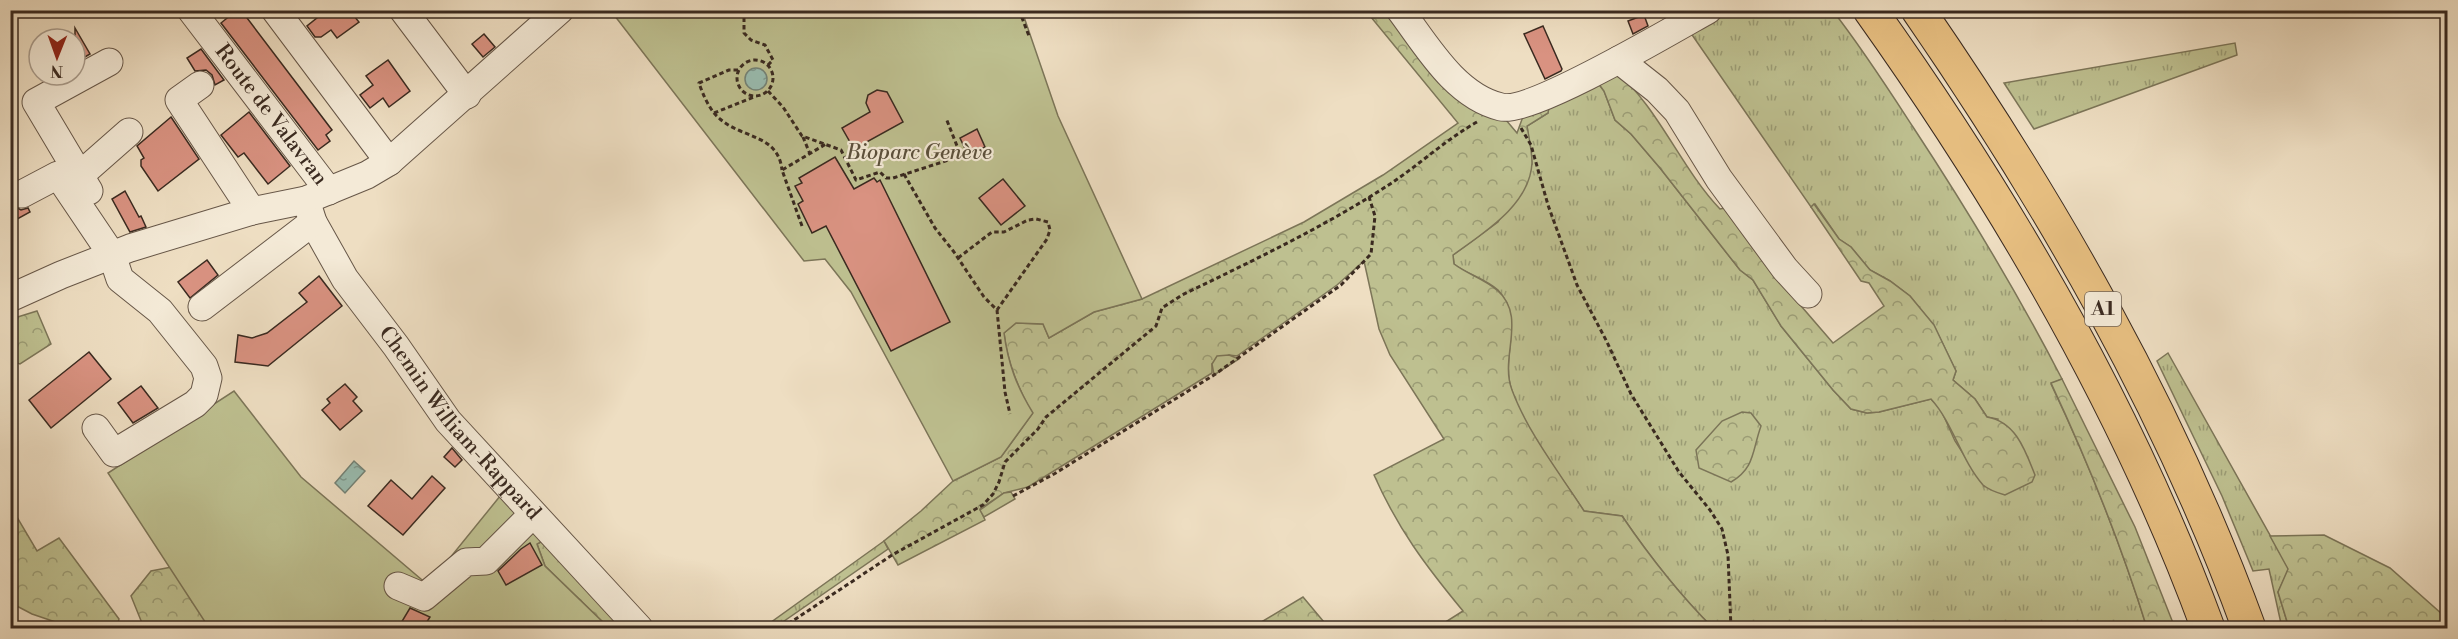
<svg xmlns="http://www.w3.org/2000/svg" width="2458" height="639" font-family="'Libre Bodoni',serif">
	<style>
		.grass { fill: url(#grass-tufts); stroke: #7c7558; stroke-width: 1.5 }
		.forest { fill: url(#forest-crowns); stroke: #7c7558; stroke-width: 1.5 }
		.park { fill: #bec090; stroke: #7c7558; stroke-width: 1.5 }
		.water { fill: url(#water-ripples); stroke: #738276; stroke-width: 1.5 }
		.building { fill: #d99281; stroke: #3a2a20; stroke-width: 1.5 }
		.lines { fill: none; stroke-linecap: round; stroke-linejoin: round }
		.minor-casing { stroke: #675748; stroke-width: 29 }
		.highway-casing { stroke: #3a2a20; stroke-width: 35 }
		.path { stroke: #3a2a20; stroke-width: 3; stroke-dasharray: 4.5 3; stroke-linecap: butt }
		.minor { stroke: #f4ead7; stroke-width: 27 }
		.highway { stroke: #e7bf81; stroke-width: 33 }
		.labels { text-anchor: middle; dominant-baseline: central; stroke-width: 4.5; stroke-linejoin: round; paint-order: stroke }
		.shield { fill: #f4ead7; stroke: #726457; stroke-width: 1.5 }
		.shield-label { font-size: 20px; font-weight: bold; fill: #3a2a20 }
		.street-label { font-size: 21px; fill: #3a2a20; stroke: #f4ead7 }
		.park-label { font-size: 21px; font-style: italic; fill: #5b503c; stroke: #f4ead7 }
	</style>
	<defs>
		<pattern id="grass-tufts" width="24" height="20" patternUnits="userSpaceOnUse" patternTransform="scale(1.5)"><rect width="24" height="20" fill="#bec090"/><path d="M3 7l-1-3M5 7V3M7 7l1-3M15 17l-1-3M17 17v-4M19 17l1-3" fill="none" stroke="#9b9c75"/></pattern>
		<pattern id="forest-crowns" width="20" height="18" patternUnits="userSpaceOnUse" patternTransform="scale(1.5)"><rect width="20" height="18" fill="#bec090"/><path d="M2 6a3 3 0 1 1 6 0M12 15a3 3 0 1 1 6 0" fill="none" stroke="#9b9c75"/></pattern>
		<pattern id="water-ripples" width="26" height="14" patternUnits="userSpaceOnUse" patternTransform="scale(1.5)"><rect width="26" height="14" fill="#99bcb0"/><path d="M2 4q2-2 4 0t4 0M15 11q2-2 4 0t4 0" fill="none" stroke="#7e998f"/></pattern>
	</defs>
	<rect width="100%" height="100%" fill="#eedec2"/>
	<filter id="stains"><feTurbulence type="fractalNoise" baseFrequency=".00333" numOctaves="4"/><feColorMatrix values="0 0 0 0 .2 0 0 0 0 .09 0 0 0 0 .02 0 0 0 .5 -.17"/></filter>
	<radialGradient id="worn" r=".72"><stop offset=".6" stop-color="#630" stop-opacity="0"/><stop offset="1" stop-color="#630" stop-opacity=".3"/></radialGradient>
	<g class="grass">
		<path d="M 1723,11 L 1833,11 C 1862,48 1887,87 1913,127 C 1967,209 2017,292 2062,379 L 2051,384 C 2089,464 2121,544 2147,628 L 1713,628 C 1678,594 1650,557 1622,516 L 1584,511 C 1561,476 1523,428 1511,388 C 1501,355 1525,319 1498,290 C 1486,279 1467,274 1454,264 L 1453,255 L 1498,222 L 1532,164 L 1527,126 L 1548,113 L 1550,100 L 1595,79 L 1604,91 L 1615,120 L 1631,134 L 1660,168 L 1740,270 L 1753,280 L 1781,326 L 1833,390 L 1851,409 L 1867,413 L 1879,412 L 1931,399 L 1941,410 L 1955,441 L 1984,486 L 1998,419 L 1987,417 L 1975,399 L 1953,380 L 1956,371 L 1934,326 L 1910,296 L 1890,281 L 1870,270 L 1851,247 L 1839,239 L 1815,204 L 1811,207 L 1688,29 Z"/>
		<path d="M 2235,43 L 2237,55 L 2034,129 L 2004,83 Z"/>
		<path d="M 2168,353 L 2289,569 L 2278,592 L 2289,628 L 2282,628 L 2269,569 L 2253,571 L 2222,496 L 2157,361 Z"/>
		<path d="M 884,541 L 888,549 L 774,628 L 763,628 Z"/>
	</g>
	<g class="forest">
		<path d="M 1366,11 L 1394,11 L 1490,108 L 1506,120 L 1517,133 L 1525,111 L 1550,100 L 1548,113 L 1527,126 C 1529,138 1532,151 1532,163 C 1530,205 1483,233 1453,255 L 1454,264 C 1467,274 1484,279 1497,290 C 1528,317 1499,357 1512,390 C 1528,433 1559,472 1584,511 L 1622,516 C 1650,557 1678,593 1713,628 L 1436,628 L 1463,611 C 1425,565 1398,529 1374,475 L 1444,439 L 1390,355 L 1379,329 L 1364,261 L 1337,285 L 1237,356 L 1229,355 L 1212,364 L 1212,373 L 1028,487 L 1004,493 L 980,509 L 985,520 L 898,565 L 884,541 L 921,511 L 953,481 L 1001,457 L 1032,414 C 1018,387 1008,364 1004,333 L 1016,323 L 1043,324 L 1049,338 L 1094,312 L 1142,299 L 1304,222 L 1383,175 L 1458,123 Z"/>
		<path d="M 1614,70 C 1658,106 1680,167 1720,209 L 1730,207 L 1770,270 L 1833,343 L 1884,306 L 1869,283 L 1861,281 L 1811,207 L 1814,204 L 1839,239 L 1851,247 L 1870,270 L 1890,281 L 1910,296 L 1934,325 L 1956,371 L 1953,380 L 1975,399 L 1987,417 C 2016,422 2025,450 2035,475 L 2032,482 L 2005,495 C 1998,493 1989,490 1983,485 C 1961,460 1953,423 1931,399 L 1879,412 L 1867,413 L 1851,409 L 1833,390 L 1781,326 L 1753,280 L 1740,270 L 1660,168 L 1631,134 L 1615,120 L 1604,91 L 1595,79 Z"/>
		<path d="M 37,311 L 51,344 L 20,364 L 11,361 L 11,319 Z"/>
		<path d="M 2062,379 L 2135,527 L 2175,628 L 2147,628 C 2121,544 2089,464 2051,383 Z"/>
		<path d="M 1742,412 L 1751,413 L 1761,426 C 1752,451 1755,468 1731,482 L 1699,468 L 1696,450 L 1722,421 Z"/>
		<path d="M 11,507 L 37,551 L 59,538 L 119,619 L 117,628 L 73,628 L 32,614 L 11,603 Z"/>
		<path d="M 2324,535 L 2390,568 L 2443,615 L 2447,622 L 2447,628 L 2289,628 L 2278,592 L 2288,569 L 2270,536 Z"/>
		<path d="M 546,539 L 630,628 L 609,628 L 545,566 L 537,544 Z"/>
		<path d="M 182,565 L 232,628 L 144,628 L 131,596 L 151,571 Z"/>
		<path d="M 1303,597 L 1329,628 L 1254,628 L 1253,627 Z"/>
	</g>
	<g class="park">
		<path d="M 611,11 L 1022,11 L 1058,116 L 1142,299 L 1094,312 L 1049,338 L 1043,324 L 1016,323 L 1004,333 C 1008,364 1017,387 1033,413 L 1001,457 L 953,481 L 851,292 L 825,259 L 804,261 Z"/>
		<path d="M 1229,355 L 1239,359 L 1214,375 L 1212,364 L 1217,356 Z"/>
		<path d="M 234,391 L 301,477 L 428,585 L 505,490 L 546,539 L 537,544 L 545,566 L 609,628 L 209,628 L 108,473 Z"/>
		<path d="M 1011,492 L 1015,499 L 984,517 L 980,510 L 1004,493 Z"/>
	</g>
	<g class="water">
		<circle cx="756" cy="79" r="11"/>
		<path d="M 354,461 L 365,471 L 345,493 L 335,483 Z"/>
	</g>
	<g class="building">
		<path d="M 237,10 L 241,10 L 332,130 L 326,135 L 330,141 L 318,150 L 221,23 Z"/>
		<path d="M 327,10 L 349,10 L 359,22 L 337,38 L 331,30 L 321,37 L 315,37 L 307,26 Z"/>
		<path d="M 1644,15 L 1648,26 L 1633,34 L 1628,21 Z"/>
		<path d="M 1543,26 L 1562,69 L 1561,71 L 1545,79 L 1524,34 Z"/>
		<path d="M 75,28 L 90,54 L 75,63 Z"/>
		<path d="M 484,34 L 495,47 L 483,57 L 472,44 Z"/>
		<path d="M 201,49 L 224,80 L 215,85 L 212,75 L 206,70 L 195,71 L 187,58 Z"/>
		<path d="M 388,60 L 410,91 L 389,107 L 383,98 L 370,108 L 360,95 L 373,85 L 366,76 Z"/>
		<path d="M 877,90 L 887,92 L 903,122 L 854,149 L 842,128 L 870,112 L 866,103 L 868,95 Z"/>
		<path d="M 249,112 L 290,166 L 268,184 L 244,153 L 238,157 L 221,135 Z"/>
		<path d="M 171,117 L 199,159 L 158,191 L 141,166 L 141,160 L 144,158 L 137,146 Z"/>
		<path d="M 977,129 L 985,147 L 968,155 L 960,138 Z"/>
		<path d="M 835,157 L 854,189 L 874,178 L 877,182 L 880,180 L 950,322 L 891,351 L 826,226 L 812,233 L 798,204 L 803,201 L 795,186 L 802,183 L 799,178 Z"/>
		<path d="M 1003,179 L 1025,206 L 1001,225 L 979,198 Z"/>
		<path d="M 125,191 L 139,217 L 141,216 L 146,227 L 130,232 L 112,199 Z"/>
		<path d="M 10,204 L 21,210 L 28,208 L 30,212 L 10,223 Z"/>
		<path d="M 207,260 L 218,275 L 190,298 L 178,282 Z"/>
		<path d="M 319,276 L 342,306 L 268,366 L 235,362 L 238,335 L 252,338 L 267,333 L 307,302 L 299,293 Z"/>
		<path d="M 89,352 L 111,379 L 51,428 L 29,400 Z"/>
		<path d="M 345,384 L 357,397 L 353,401 L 362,411 L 340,430 L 322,410 L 330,403 L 327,399 Z"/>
		<path d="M 141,386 L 158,408 L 133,423 L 118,403 Z"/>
		<path d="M 452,448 L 462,460 L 455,467 L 444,457 Z"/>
		<path d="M 432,476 L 445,488 L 403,535 L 368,506 L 391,480 L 412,499 Z"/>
		<path d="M 530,543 L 542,565 L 506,585 L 498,571 L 521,549 Z"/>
		<path d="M 410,608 L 430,617 L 423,628 L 398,628 Z"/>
	</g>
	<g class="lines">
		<g class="minor-casing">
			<g id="minor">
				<path id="s1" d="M 191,10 L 329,191"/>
				<path d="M 275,10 L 389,162"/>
				<path d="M 403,10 L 467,95"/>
				<path d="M 1400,10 C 1427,46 1455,96 1501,107 C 1531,114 1674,29 1708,10"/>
				<path d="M 1619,60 L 1657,90 L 1677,111 L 1719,179 L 1785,269 L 1808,294"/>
				<path d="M 200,85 L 179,100 L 252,211"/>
				<path d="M 79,176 L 129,132"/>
				<path d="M 89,191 L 36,102 L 109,62"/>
				<path d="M 22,194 L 58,175 L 112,255 L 120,279 L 160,311 L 204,366 L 208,378 L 204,395 L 195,404 L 114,453 L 96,428"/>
				<path id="s2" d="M 306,200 L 313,222 L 345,279 L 396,346 L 448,421 L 639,628"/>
				<path d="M 10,298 L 61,275 L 130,248 L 252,211 L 306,200 L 367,175 L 389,162 L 560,10"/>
				<path d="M 202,307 L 313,222"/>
				<path d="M 398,586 L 424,597 L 466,562 L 486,561 L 533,514"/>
			</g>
		</g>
		<g class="highway-casing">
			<g id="highway">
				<path d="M 1870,10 C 2006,201 2127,407 2208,628"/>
				<path d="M 1918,10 C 2051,203 2169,408 2249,628"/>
			</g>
		</g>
		<g class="path">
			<path d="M 744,10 L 744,33 L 751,40 L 765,45 L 773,60 L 768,65"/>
			<path d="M 1019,10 L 1029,36"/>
			<circle cx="755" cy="78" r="18"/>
			<path d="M 738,70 L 729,70 L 699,83 C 703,95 710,111 720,119 C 743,139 778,134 782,170"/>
			<path d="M 768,91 L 783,107 L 802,136 L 841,150 L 856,180 L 880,172 L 886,178 L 893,178 L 961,156 L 946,118"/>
			<path d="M 714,113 L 754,97"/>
			<path d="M 1521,128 L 1531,145 L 1548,205 L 1577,285 L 1607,342 L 1631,394 L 1679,472 L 1710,510 L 1722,529 L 1728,555 L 1731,628"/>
			<path d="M 803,137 L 810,154"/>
			<path d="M 904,174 L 935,228 L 954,252 L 984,297 L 997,310 L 1005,392 L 1010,414"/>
			<path d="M 802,226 L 782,170 L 826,144"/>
			<path d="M 958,258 L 992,232 L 1004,232 L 1028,220 L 1036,219 L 1048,222 L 1050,230 L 1047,239 L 997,310"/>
			<path d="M 1013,496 L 1054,474 L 1214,375 L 1341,285 L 1371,254 L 1375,216 L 1369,197"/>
			<path d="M 782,628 L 892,555 L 983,505 L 993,494 L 999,482 L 1005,462 L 1038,429 L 1046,417 L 1156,326 L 1162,308 L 1182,295 C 1252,261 1322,228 1387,186 C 1418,166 1445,140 1477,122"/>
		</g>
		<use href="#minor" class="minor"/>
		<use href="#highway" class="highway"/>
	</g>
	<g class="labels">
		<rect class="shield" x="2085" y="292" width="36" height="34" rx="4.5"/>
		<g class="shield-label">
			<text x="2103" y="309">A1</text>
		</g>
		<g class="street-label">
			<text stroke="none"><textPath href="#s1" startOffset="132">Route de Valavran</textPath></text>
			<text stroke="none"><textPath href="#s2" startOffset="273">Chemin William-Rappard</textPath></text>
		</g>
		<g class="park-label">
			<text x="919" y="153">Bioparc Genève</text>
		</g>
	</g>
	<rect width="2458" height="639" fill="none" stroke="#eedec2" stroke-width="36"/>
	<rect x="12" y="12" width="2434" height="615" fill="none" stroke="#3a2a20" stroke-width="3"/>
	<rect x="18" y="18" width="2422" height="603" fill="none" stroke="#3a2a20" stroke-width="1.5"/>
	<g transform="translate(57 57) rotate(181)"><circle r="28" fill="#f4ead7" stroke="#aa9d8e" stroke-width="1.5"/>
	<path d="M0-4.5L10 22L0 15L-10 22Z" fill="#8f2418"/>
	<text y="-9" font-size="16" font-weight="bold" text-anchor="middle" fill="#3a2a20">N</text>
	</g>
	<rect width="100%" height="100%" filter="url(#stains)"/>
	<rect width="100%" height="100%" fill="url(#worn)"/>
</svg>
